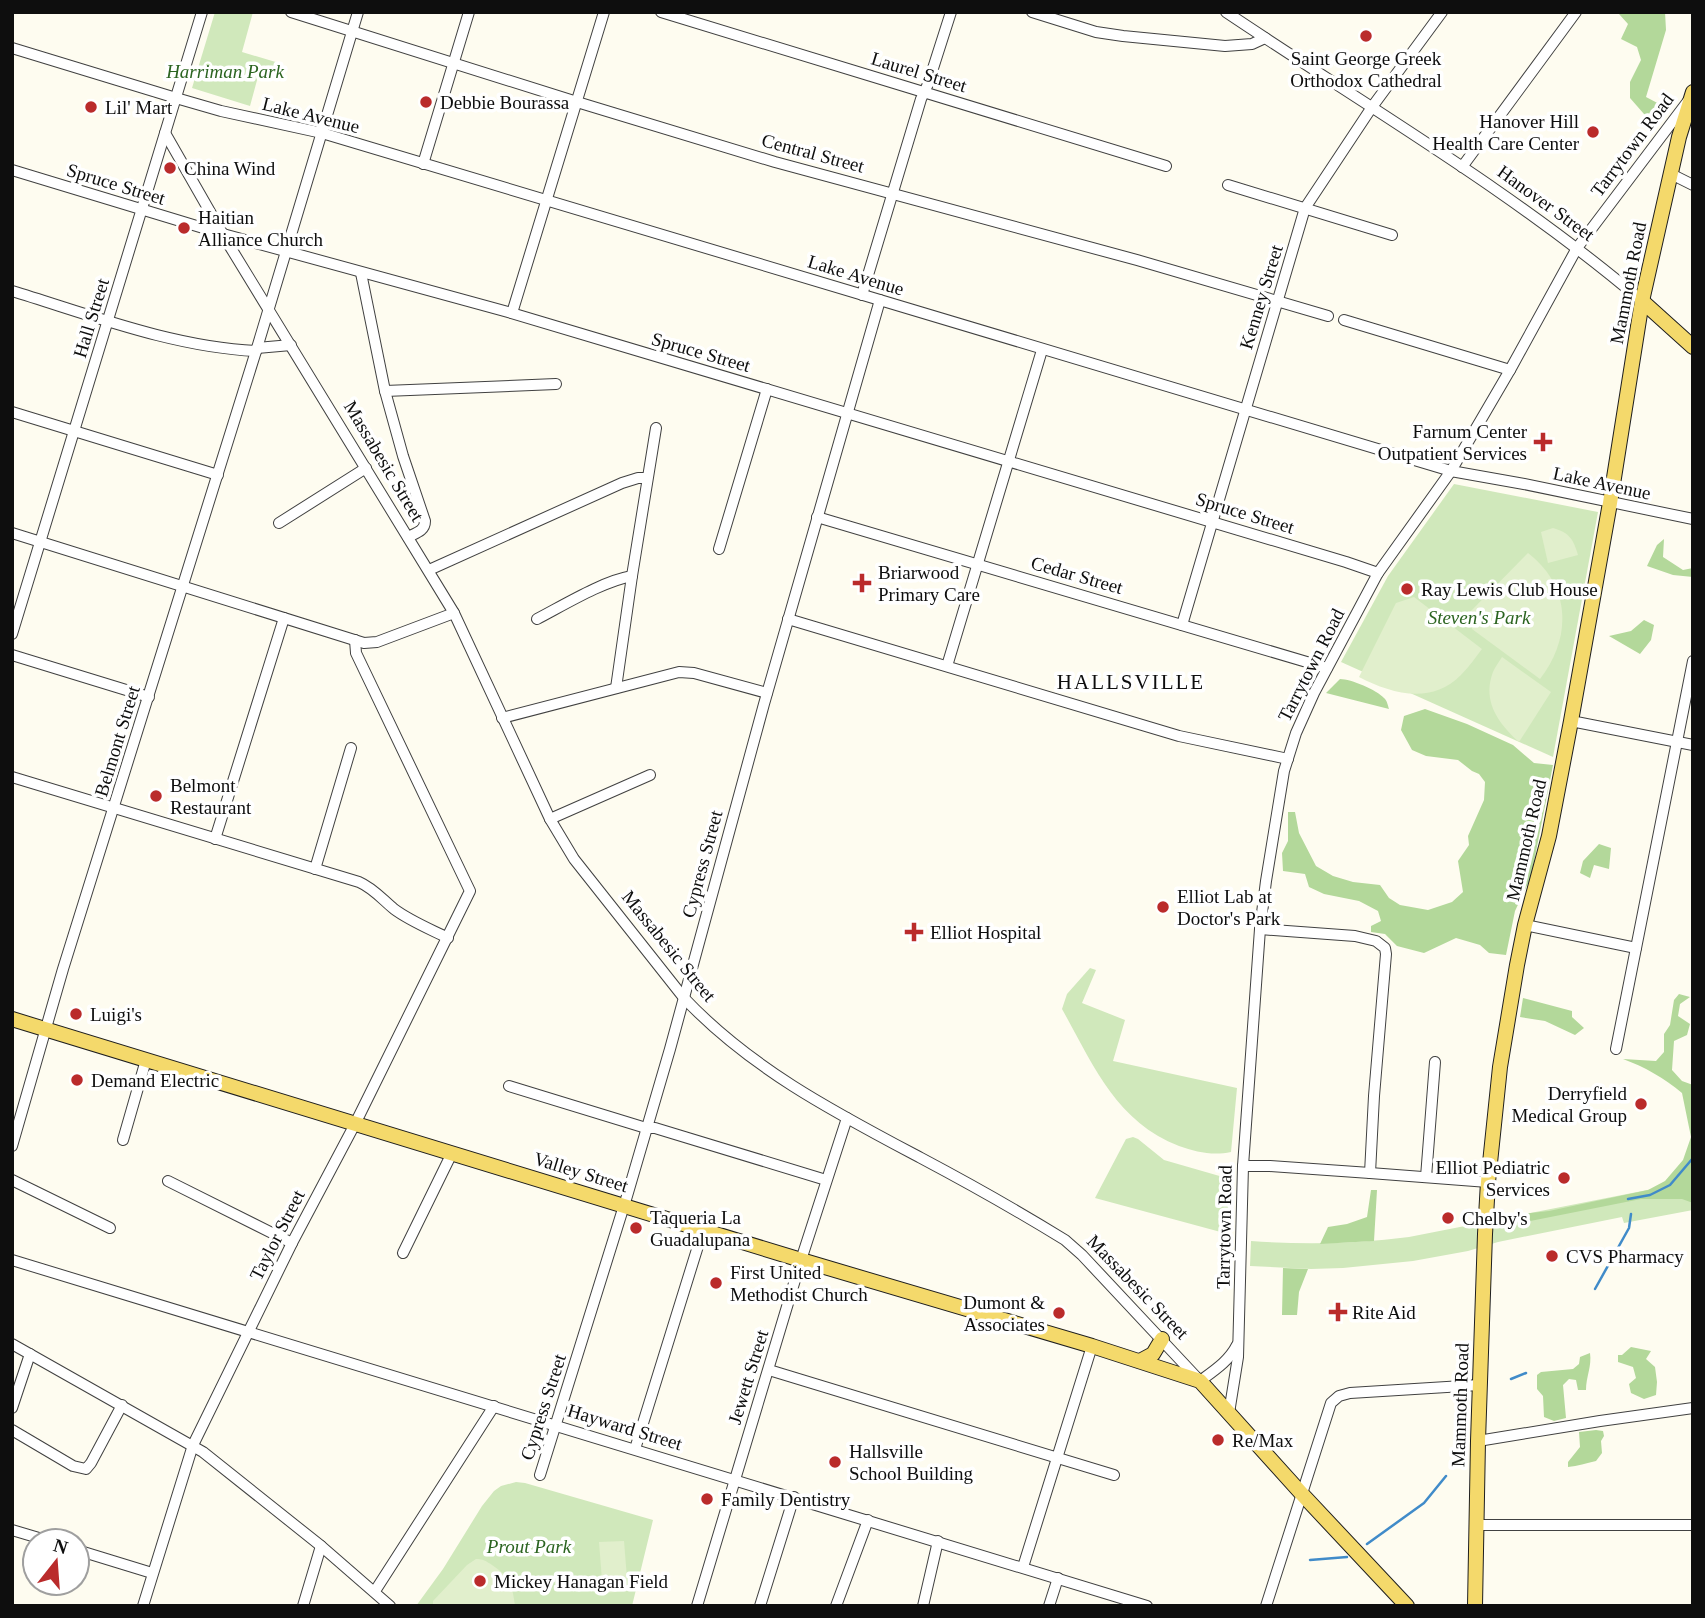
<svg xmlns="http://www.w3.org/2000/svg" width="1705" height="1618" font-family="Georgia,serif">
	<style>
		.green { fill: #d0e8bb }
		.forest { fill: #b3d89a }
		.pitch { fill: #e1efcc }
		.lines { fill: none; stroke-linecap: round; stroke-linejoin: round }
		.stream { stroke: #408bc9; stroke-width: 2.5 }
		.minor-casing { stroke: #414141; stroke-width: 12 }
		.major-casing { stroke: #1f1f1f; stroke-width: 16 }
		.minor { stroke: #fff; stroke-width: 10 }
		.major { stroke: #f4d96b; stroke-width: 14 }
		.poi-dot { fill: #ba2b2b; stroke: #fff; stroke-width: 2.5 }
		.labels { text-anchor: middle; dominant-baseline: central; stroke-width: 7; stroke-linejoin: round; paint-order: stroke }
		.poi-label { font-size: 19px; fill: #0e0e0e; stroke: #fff; text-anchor: start }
		.park-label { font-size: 19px; font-style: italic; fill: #2b6420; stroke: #fff }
		.street-label { font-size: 19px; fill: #0e0e0e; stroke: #fff }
		.neighbourhood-label { font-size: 21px; letter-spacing: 2px; fill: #0e0e0e; stroke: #fff }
	</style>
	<rect width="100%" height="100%" fill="#fefcf0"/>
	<g class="green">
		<path d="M 215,12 L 253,12 L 242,52 L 279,63 L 275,77 L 259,73 L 250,106 L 192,88 Z"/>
		<path d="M 1454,484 L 1598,512 L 1553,757 L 1341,662 L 1388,576 Z"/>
		<path d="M 1090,968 L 1096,970 L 1082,1003 L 1125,1020 L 1113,1061 L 1237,1088 L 1231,1152 C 1213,1156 1196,1152 1179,1146 C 1115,1121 1093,1064 1062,1009 L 1067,994 Z"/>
		<path d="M 1133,1137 L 1138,1139 L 1164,1160 L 1223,1177 L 1229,1187 L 1230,1198 L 1228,1234 L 1095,1198 L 1126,1139 Z"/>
		<path d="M 1693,1181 L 1693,1210 L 1624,1223 L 1622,1217 L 1498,1242 L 1468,1251 L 1413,1261 L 1343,1268 L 1311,1269 L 1250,1266 L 1251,1241 C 1304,1245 1356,1244 1409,1237 Z"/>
		<path d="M 516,1482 L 525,1483 L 653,1520 L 632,1606 L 416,1606 L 443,1569 L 482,1506 L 494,1491 L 501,1486 Z"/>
	</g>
	<g class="forest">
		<path d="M 1621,12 L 1665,12 L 1666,30 L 1646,97 L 1667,108 L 1657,126 L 1644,114 L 1630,98 L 1630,82 L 1641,60 L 1637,47 L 1621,39 L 1628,24 L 1619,14 Z"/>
		<path d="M 1664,539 L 1663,557 L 1683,570 L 1693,568 L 1693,577 L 1673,575 L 1647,566 L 1657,545 Z"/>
		<path d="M 1644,620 L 1654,625 L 1651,640 L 1640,654 L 1609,636 L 1631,631 Z"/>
		<path d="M 1340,679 C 1351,679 1377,690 1384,698 C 1387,700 1388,706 1389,709 L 1326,693 Z"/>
		<path d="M 1425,709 L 1467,724 L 1513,745 L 1534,763 L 1553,765 L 1531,877 L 1515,911 L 1506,955 L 1489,953 L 1480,945 L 1456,938 L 1424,953 L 1397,946 L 1385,934 L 1371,932 L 1371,926 L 1381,921 L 1378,911 L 1359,901 L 1324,894 L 1309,887 L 1305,874 L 1283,871 L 1282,853 L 1288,841 L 1288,812 L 1295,812 L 1299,833 L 1316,866 L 1333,876 L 1353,882 L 1380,885 L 1389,898 L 1400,905 L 1428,910 L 1452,902 L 1463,892 L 1458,861 L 1469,845 L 1468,836 L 1484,800 L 1485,782 L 1479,774 L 1472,771 L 1458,760 L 1426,756 L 1412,750 L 1401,730 L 1404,716 Z"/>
		<path d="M 1599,844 L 1611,848 L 1609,869 L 1594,865 L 1590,878 L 1580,873 L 1583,861 Z"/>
		<path d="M 1679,994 L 1690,997 L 1680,1004 L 1678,1016 L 1690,1024 L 1687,1035 L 1674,1041 L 1672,1070 L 1682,1081 L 1693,1085 L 1693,1203 L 1682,1199 L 1641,1199 L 1500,1227 L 1498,1213 L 1505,1216 L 1549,1211 L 1648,1190 L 1665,1181 L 1683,1160 L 1691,1137 L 1682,1093 C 1664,1078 1645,1067 1623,1059 L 1656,1061 L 1664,1052 L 1664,1034 L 1670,1025 L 1674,1000 Z"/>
		<path d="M 1523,998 L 1572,1011 L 1572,1017 L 1584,1028 L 1575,1035 L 1545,1021 L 1520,1017 Z"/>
		<path d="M 1371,1190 L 1377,1190 L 1374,1241 L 1320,1244 L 1328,1227 L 1347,1224 L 1367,1217 Z"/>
		<path d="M 1283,1268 L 1308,1269 L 1299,1292 L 1297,1315 L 1282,1315 Z"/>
		<path d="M 1631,1347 L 1651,1351 L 1646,1359 L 1655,1367 L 1657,1382 L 1656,1395 L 1644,1399 L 1631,1393 L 1629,1384 L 1636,1378 L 1633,1367 L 1618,1362 L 1618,1355 L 1622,1355 Z"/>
		<path d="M 1590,1353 C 1592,1366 1586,1377 1586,1390 L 1578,1390 L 1576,1380 L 1569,1379 L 1563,1385 L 1566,1418 L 1554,1421 L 1544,1417 L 1543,1396 L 1537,1389 L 1537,1375 L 1541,1372 L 1573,1369 L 1579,1364 L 1580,1357 Z"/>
		<path d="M 1596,1430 L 1603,1431 L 1604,1436 L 1601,1441 L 1602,1453 L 1596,1461 C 1586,1463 1578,1466 1568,1467 L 1568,1462 L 1580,1447 L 1579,1432 Z"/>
	</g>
	<g class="pitch">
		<path d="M 1553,528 C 1570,533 1573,539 1578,555 L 1548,563 L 1541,532 Z"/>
		<path d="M 1528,553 C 1571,586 1572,638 1540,679 L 1472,629 L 1469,613 Z"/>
		<path d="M 1414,597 L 1482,649 C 1475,658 1469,667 1461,675 C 1431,705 1392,694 1359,677 L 1396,603 Z"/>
		<path d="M 1502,657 L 1551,692 L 1519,742 C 1498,723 1482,701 1493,672 C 1495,667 1499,662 1502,657 Z"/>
		<path d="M 624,1541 L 628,1591 L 603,1593 L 599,1542 Z"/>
		<path d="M 476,1559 C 483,1559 486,1561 492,1565 C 510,1577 512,1585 515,1606 L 433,1606 L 433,1601 L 467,1565 Z"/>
	</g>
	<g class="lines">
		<g class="stream">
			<path d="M 1628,1199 L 1650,1195 L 1670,1185 L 1693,1158"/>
			<path d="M 1595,1289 L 1629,1228 L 1631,1214"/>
			<path d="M 1511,1379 L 1526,1373"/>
			<path d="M 1367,1544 L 1424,1503 L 1446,1476"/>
			<path d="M 1310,1560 L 1347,1557"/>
		</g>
		<g class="minor-casing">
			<g id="minor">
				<path d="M 291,12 L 577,102 L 775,162 L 1137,260 L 1328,316"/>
				<path d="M 661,12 L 1166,166"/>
				<path d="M 1032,12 L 1096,32 L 1123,36 L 1225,46 L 1252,44 L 1265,38"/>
				<path d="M 1226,12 C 1366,106 1514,192 1642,301"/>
				<path d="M 12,48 L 176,98 L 221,111 L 322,133 L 1451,471 L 1524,484 L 1693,519"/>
				<path d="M 165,133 L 229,245 L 454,613 L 550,819 L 574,859 L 684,998 C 751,1069 836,1113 921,1158 C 970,1184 1018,1211 1065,1240 L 1082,1255 L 1200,1381 C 1215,1370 1229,1361 1237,1345"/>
				<path d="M 423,164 L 469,12"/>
				<path d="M 1462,167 L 1576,12"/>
				<path d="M 12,170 L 223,234 L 508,312 L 1346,562 L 1378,573"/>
				<path d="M 1671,174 L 1693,185"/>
				<path d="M 1228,185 L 1392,235"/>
				<path d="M 361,273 L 385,391 L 403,456 L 425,521 C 425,531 416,533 408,537"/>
				<path d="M 12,291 C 91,315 173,347 256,351"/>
				<path d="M 862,295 L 921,99 L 928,84 L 951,12"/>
				<path d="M 512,313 L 604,12"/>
				<path d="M 1344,320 L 1510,370"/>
				<path d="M 257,348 L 291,345"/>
				<path d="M 385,391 L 556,384"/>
				<path d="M 12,412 L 218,475"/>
				<path d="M 817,517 L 1327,668"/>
				<path d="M 279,523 L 366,468"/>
				<path d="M 12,533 L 364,643 L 377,642 L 454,613"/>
				<path d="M 719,549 L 767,389"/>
				<path d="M 429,570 L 622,483 L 638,478 L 647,478"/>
				<path d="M 537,619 C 564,605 603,581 632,576"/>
				<path d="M 788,619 L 1179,736 L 1288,759"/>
				<path d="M 1182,625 L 1305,208 L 1372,107 L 1442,12"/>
				<path d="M 12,634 L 202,12"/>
				<path d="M 12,655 L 149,697"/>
				<path d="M 947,666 L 1042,350"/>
				<path d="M 616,688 L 632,576 L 656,428"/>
				<path d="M 502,718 L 679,672 L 694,673 L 767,693"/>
				<path d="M 1571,721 L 1693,745"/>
				<path d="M 12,777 L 359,882 C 373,888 382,899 394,909 C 410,921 430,929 448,938"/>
				<path d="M 550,819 L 650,775"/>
				<path d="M 215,839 L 284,618"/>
				<path d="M 315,869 L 351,748"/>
				<path d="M 1525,925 L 1636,948"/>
				<path d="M 1260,929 L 1355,936 L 1376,941 L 1385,948 L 1386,954 L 1374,1096 L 1370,1173"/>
				<path d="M 1616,1049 L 1693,661"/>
				<path d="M 509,1086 L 646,1128 L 655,1128 L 826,1180"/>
				<path d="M 123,1140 L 146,1060"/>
				<path d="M 12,1146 L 63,969 L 257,348 L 358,12"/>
				<path d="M 1243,1166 L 1270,1166 L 1370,1173 L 1488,1182"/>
				<path d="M 1426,1177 L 1435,1062"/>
				<path d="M 12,1180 L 110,1228"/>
				<path d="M 168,1181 L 292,1243"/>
				<path d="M 403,1253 L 452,1153"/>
				<path d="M 12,1260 L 1147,1606"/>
				<path d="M 12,1344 L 203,1452 L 321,1546 L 390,1606"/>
				<path d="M 769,1370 L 1114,1475"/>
				<path d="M 12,1408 L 30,1354"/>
				<path d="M 1229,1413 L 1238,1357 L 1243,1166 L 1260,929 L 1266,881 L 1284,771 L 1296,733 L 1314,693 L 1378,573 L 1451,471 L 1510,370 L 1577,248 L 1688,101"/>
				<path d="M 12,1430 L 73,1466 L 86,1469 L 91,1463 L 122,1405"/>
				<path d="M 1478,1441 L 1600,1421 L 1693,1408"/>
				<path d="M 635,1449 L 703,1230"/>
				<path d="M 540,1475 L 627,1196 L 670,1049 L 764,704 L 880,300"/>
				<path d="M 1476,1525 L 1693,1525"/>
				<path d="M 12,1530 L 49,1541"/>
				<path d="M 77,1550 L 152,1573"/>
				<path d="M 1023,1567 L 1092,1346"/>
				<path d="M 375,1591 L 494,1406"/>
				<path d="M 143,1606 L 193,1445 L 292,1243 L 355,1124 L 470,891 L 356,653 L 355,640"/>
				<path d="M 303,1606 L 321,1546"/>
				<path d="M 697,1606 L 801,1260 L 847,1118"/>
				<path d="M 760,1606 L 794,1497"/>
				<path d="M 836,1606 L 868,1520"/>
				<path d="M 923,1606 L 938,1541"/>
				<path d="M 1049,1606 L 1058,1578"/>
				<path d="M 1266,1606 L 1331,1403 L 1339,1396 L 1350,1393 L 1479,1385"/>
			</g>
		</g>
		<g class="major-casing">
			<g id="major">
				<path d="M 1642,301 L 1693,347"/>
				<path d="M 12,1019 L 801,1260 L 1092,1346 L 1200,1381 L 1301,1493 L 1407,1606"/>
				<path d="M 1140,1361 L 1153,1354 L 1162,1339"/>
				<path d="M 1475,1606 L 1478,1441 L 1485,1234 L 1488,1182 L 1500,1067 L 1517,965 L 1525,925 L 1549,836 L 1571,721 L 1610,503 L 1642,301 L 1679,137 L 1693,92"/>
			</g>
		</g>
		<use href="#minor" class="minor"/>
		<use href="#major" class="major"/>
	</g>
	<g class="poi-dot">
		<circle cx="1366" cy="36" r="7"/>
		<circle cx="426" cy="102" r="7"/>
		<circle cx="91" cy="107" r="7"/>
		<circle cx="1593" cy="132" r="7"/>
		<circle cx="170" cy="168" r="7"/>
		<circle cx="184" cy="228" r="7"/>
		<path d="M1539.5 431.5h7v7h7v7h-7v7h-7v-7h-7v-7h7z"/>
		<path d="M858.5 572.5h7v7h7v7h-7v7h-7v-7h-7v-7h7z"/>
		<circle cx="1407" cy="589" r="7"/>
		<circle cx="156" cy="796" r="7"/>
		<circle cx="1163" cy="907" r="7"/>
		<path d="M910.5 921.5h7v7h7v7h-7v7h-7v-7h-7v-7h7z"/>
		<circle cx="76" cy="1014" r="7"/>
		<circle cx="77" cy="1080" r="7"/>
		<circle cx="1641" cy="1104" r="7"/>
		<circle cx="1564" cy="1178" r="7"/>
		<circle cx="1448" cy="1218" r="7"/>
		<circle cx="636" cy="1228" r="7"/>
		<circle cx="1552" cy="1256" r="7"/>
		<circle cx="716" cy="1283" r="7"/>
		<path d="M1334.5 1301.5h7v7h7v7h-7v7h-7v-7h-7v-7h7z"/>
		<circle cx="1059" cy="1313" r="7"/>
		<circle cx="1218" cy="1440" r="7"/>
		<circle cx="835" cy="1462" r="7"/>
		<circle cx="707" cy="1499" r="7"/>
		<circle cx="480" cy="1581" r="7"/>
	</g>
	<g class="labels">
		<g class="poi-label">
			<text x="1366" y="58" text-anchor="middle">Saint George Greek<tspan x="1366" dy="22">Orthodox Cathedral</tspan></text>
			<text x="440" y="102">Debbie Bourassa</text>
			<text x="105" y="107">Lil' Mart</text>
			<text x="1579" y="121" text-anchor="end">Hanover Hill<tspan x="1579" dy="22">Health Care Center</tspan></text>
			<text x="184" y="168">China Wind</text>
			<text x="198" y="217">Haitian<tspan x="198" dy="22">Alliance Church</tspan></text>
			<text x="1527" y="431" text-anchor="end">Farnum Center<tspan x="1527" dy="22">Outpatient Services</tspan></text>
			<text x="878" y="572">Briarwood<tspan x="878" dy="22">Primary Care</tspan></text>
			<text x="1421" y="589">Ray Lewis Club House</text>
			<text x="170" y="785">Belmont<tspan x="170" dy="22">Restaurant</tspan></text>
			<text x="1177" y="896">Elliot Lab at<tspan x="1177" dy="22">Doctor's Park</tspan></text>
			<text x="930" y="932">Elliot Hospital</text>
			<text x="90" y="1014">Luigi's</text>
			<text x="91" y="1080">Demand Electric</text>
			<text x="1627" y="1093" text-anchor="end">Derryfield<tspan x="1627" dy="22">Medical Group</tspan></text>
			<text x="1550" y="1167" text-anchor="end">Elliot Pediatric<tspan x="1550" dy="22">Services</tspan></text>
			<text x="650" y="1217">Taqueria La<tspan x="650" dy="22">Guadalupana</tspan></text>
			<text x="1462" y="1218">Chelby's</text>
			<text x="1566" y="1256">CVS Pharmacy</text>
			<text x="730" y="1272">First United<tspan x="730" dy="22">Methodist Church</tspan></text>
			<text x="1045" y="1302" text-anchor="end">Dumont &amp;<tspan x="1045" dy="22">Associates</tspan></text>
			<text x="1352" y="1312">Rite Aid</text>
			<text x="1232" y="1440">Re/Max</text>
			<text x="849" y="1451">Hallsville<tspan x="849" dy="22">School Building</tspan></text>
			<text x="721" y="1499">Family Dentistry</text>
			<text x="494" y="1581">Mickey Hanagan Field</text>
		</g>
		<g class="park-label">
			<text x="225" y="71">Harriman Park</text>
			<text x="1479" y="617">Steven's Park</text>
			<text x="529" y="1546">Prout Park</text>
		</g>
		<g class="street-label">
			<text transform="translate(919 72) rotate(17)">Laurel Street</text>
			<text transform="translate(311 115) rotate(14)">Lake Avenue</text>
			<text transform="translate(1632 145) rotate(-53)">Tarrytown Road</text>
			<text transform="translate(813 153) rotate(15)">Central Street</text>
			<text transform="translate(116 184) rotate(17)">Spruce Street</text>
			<text transform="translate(1546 203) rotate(36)">Hanover Street</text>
			<text transform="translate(856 275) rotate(17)">Lake Avenue</text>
			<text transform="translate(1628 283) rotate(-79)">Mammoth Road</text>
			<text transform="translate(1261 297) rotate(-73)">Kenney Street</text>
			<text transform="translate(91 318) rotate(-73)">Hall Street</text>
			<text transform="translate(701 352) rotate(16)">Spruce Street</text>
			<text transform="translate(384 461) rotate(59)">Massabesic Street</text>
			<text transform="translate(1602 483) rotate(12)">Lake Avenue</text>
			<text transform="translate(1245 513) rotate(17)">Spruce Street</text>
			<text transform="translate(1077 575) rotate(16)">Cedar Street</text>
			<text transform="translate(1311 665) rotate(-63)">Tarrytown Road</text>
			<text transform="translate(117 741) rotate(-73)">Belmont Street</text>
			<text transform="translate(1526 840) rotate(-77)">Mammoth Road</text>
			<text transform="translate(702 864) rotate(-75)">Cypress Street</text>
			<text transform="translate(669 946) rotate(51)">Massabesic Street</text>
			<text transform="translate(581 1172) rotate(17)">Valley Street</text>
			<text transform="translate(1224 1227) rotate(-89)">Tarrytown Road</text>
			<text transform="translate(277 1235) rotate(-63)">Taylor Street</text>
			<text transform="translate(1138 1287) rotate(46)">Massabesic Street</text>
			<text transform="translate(748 1377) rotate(-73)">Jewett Street</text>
			<text transform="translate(1460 1405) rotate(-88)">Mammoth Road</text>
			<text transform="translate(543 1407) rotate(-72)">Cypress Street</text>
			<text transform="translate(625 1427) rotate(17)">Hayward Street</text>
		</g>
		<g class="neighbourhood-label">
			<text x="1131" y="682">HALLSVILLE</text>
		</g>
	</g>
	<rect width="1705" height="1618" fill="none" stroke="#0e0e0e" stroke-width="28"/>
	<g transform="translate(56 1562) rotate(17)"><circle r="33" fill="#ffffff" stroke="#9f9f9f" stroke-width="2"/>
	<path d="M0-5L12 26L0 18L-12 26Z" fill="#ba2b2b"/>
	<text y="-10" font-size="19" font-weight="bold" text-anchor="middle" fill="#0e0e0e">N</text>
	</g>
</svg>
